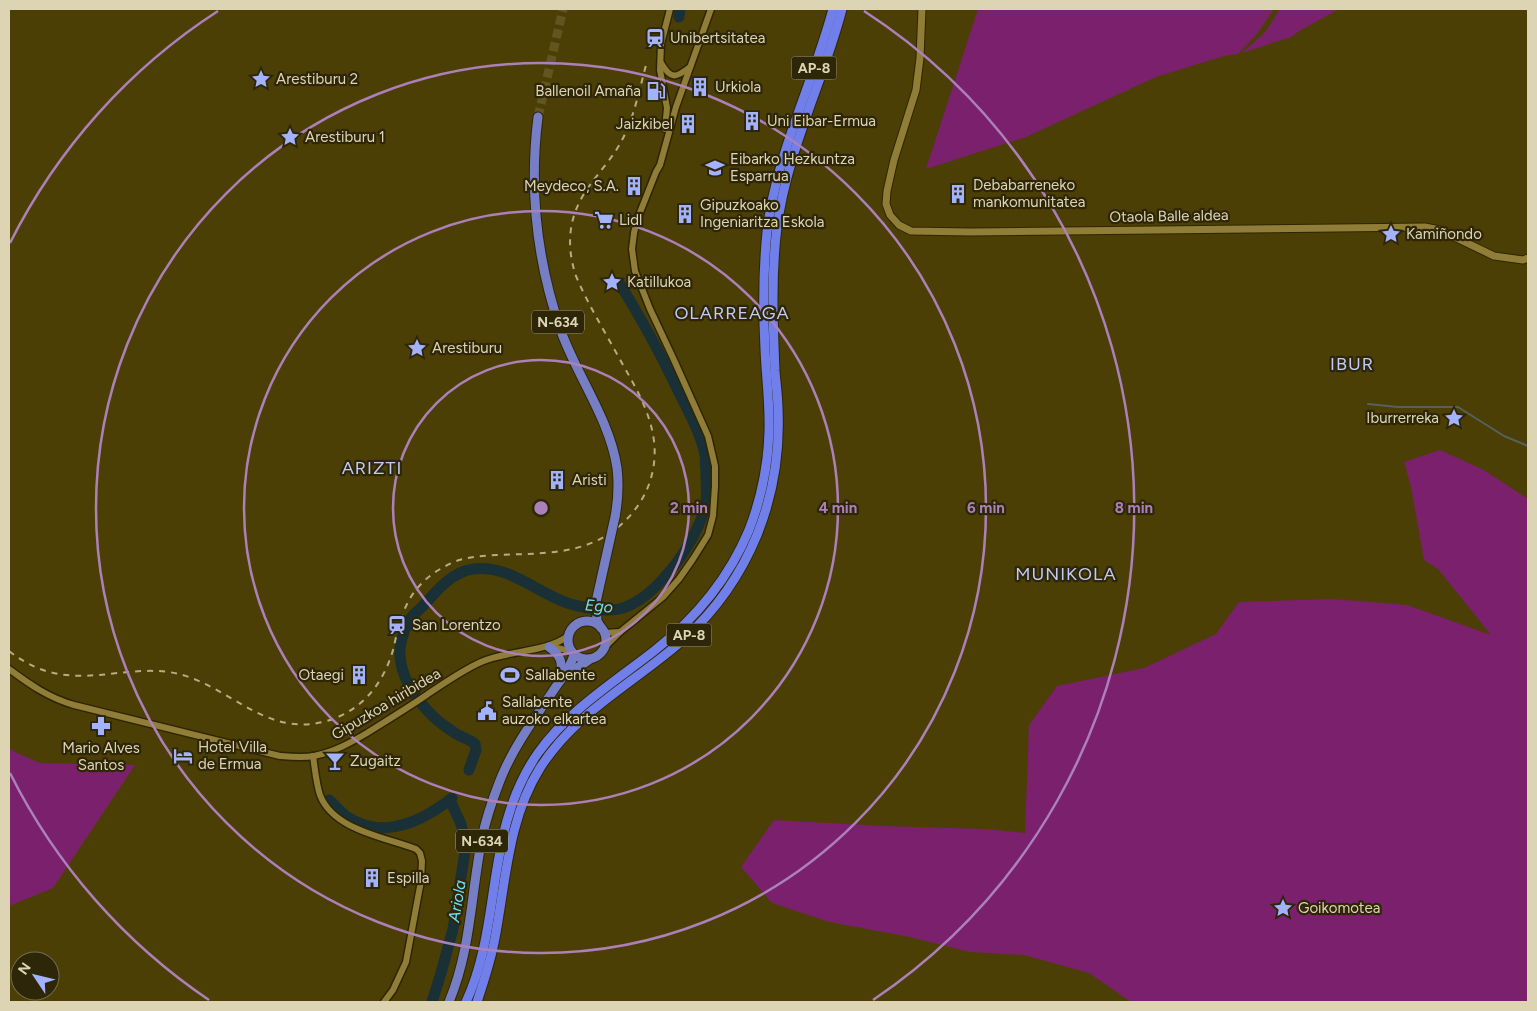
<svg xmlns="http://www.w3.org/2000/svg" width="1537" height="1011" font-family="Figtree,sans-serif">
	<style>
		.green { fill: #7a206c }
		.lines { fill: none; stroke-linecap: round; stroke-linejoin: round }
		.stream { stroke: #54615c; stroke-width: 2 }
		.river { stroke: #193036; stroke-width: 11 }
		.trunk-tunnel { stroke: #62551f; stroke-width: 9; stroke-dasharray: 9 4.5; stroke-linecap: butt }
		.tertiary-casing { stroke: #2f2601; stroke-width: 9 }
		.secondary-casing { stroke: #2f2601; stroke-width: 9 }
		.trunk-casing { stroke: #2f2601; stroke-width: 11 }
		.motorway-casing { stroke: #2f2601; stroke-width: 11 }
		.tertiary { stroke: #8f7d38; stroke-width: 6 }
		.secondary { stroke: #8f7d38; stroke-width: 7 }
		.trunk { stroke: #767ec6; stroke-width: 9 }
		.motorway { stroke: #707fea; stroke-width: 9 }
		.rail { stroke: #b7ad85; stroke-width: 2; stroke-dasharray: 6 6; stroke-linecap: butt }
		.trunk-bridge-casing { stroke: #2f2601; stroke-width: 11; stroke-linecap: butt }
		.trunk-bridge { stroke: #767ec6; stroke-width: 9 }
		.ring { fill: none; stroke: #ac80b9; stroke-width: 2.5 }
		.labels { text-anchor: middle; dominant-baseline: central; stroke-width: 4.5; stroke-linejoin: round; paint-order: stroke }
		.shield { fill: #2e2609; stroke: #a8a080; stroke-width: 1 }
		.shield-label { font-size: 14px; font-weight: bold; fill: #ddd4b3 }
		.poi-label { font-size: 15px; fill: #ddd4b3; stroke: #2e2609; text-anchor: start }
		.street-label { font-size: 15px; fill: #ddd4b3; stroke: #2e2609 }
		.water-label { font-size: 16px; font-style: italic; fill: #6ce0fb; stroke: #2e2609 }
		.quarter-label { font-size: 18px; letter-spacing: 1px; fill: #c1cbf5; stroke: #2e2609 }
		.centre { fill: #ac80b9; stroke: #2e2609; stroke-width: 2.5 }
		.ring-label { font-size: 15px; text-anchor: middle; font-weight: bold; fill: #ac80b9; stroke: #2e2609; stroke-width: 4.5; stroke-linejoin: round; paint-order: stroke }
	</style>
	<rect width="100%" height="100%" fill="#4c3f05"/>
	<g class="green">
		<path d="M 978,9 L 1274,9 L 1256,35 L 1238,54 L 1224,56 L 1156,77 L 1026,137 L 926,169 Z"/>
		<path d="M 1280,9 L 1339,9 L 1301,30 L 1291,37 L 1242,53 L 1266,31 Z"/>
		<path d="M 1440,450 L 1484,470 L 1528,499 L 1528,1002 L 1131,1002 L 1089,973 L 1024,955 L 970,952 L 910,937 L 829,922 L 772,903 L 741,867 L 774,820 L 883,826 L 986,829 L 1025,833 L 1029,725 L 1057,686 L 1144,668 L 1216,634 L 1239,602 L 1332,599 L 1407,605 L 1491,635 L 1438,569 L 1424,560 L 1411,487 L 1404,462 Z"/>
		<path d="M 9,748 L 17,753 L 40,763 L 135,765 L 53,888 L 9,906 Z"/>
	</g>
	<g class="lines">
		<path class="stream" d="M 1368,404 L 1398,407 L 1458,407 L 1504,436 L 1528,446"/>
		<g class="river">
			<path d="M 679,17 L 680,9"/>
			<path d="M 469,770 L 476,750 L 475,744 C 468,738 459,737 452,731 C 428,716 402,686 400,656 C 399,646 404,631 408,622 C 411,616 419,610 424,605 C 437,590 452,572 473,569 C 507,565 531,588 560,600 C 572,606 596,610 610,610 C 634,610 656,588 670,571 C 684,555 703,523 706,502 C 707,492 706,481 706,471 C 705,466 706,460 705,455 C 701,432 683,402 673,380 C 657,347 639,315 620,284"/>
			<path d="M 329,800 C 335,805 340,812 346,816 C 372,833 397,830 423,817 C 432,812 444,805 452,798"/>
			<path d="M 432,1002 L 441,973 L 453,929 L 466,845 L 461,824 L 450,800"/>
		</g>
		<path class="trunk-tunnel" d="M 538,117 L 563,9"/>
		<g class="tertiary-casing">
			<g id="tertiary">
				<path d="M 661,63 C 671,80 676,78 690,67"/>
				<path d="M 665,129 L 667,108 L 660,70 L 661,44 L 670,9"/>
				<path d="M 604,633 L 620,632"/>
				<path d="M 551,647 L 562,649 L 571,652"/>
				<path d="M 603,649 L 620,632 L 663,597 L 679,579 L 693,559 L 708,535 L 713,516 L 715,486 L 715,466 L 708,436 L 674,360 L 650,309 L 635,271 L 632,249 L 634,233 L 637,220 L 656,172 L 660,165 L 676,107 L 711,9"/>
				<path d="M 9,669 C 29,684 49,698 74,705 L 280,756 C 292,757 303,758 314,756 C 334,752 350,743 367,733 C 386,721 406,709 425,696 C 443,684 461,671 481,662 C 508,650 545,653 568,636"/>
				<path d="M 313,756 C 315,769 316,783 320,795 C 333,830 385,837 416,849 L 420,853 L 422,861 L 421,881 L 406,962 L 393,990 L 384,1002"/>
			</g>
		</g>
		<g class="secondary-casing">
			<path id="secondary" d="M 922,9 L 920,58 L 916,90 L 894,160 L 887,191 L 886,204 L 890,215 L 899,225 L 911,231 L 970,232 L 1425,227 L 1440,230 L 1494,256 L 1523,260 L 1528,258"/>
		</g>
		<g class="trunk-casing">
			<g id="trunk">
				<path d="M 538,117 C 529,189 537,262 561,331 C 577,376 610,420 617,468 C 619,485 618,501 615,517"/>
				<path d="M 596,602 L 597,621 L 601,628"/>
				<circle cx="587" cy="640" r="19"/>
				<path d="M 549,647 C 561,655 564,664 559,677"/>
				<path d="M 566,676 L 590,659"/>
				<path d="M 449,1002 C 471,950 471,893 482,838 C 486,819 492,801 499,783 C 511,751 532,722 551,694 C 559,681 570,670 574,655"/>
			</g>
		</g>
		<g class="motorway-casing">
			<g id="motorway">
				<path d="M 466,1002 C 503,922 484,830 538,753 C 569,710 613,683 654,651 C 695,619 729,578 749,530 C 761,499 768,465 769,432 C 770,404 766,376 765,349 C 763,310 763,271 767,232 C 776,154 813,84 833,9"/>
				<path d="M 477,1002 C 484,981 491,960 495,938 C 506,880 508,819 540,768 C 576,711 636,682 684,639 C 716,610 741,574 757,535 C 773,495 780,453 778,410 C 778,397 776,384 775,371 C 773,323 771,275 777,227 C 787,151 823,82 842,9"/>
			</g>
		</g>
		<use href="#tertiary" class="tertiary"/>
		<use href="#secondary" class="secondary"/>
		<use href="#trunk" class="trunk"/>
		<use href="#motorway" class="motorway"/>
		<path class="rail" d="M 9,651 C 45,679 75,678 118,673 C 138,671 159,669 179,674 C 230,687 265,736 323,722 C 360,713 383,685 393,650 C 396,637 399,624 404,611 C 411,592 426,576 444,567 C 460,557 478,556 497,555 C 544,553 589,556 625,521 C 638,508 648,492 652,474 C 662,434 642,398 623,365 C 607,335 589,307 576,276 C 565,243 569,213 590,185 C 600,171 613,157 621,142 C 634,118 639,91 646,65"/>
		<g class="trunk-bridge-casing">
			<path id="trunk-bridge" d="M 596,602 L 615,517"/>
		</g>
		<use href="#trunk-bridge" class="trunk-bridge"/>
	</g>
	<g class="ring">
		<circle cx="541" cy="508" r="148"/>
		<circle cx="541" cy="508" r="297"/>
		<circle cx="541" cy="508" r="445"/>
		<path d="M209 1000A593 593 0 0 1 10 773M10 243A593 593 0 0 1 218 11M864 11A593 593 0 0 1 873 1000"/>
	</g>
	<defs>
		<g id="station-bare" transform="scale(1.5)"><path d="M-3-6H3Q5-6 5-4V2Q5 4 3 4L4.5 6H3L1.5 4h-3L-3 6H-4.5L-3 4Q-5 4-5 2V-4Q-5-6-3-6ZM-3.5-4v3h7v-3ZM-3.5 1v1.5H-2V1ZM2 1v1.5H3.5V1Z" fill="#a3b2fd" stroke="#2e2609" stroke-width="2.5" paint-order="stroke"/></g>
		<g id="sight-bare" transform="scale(1.5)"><path d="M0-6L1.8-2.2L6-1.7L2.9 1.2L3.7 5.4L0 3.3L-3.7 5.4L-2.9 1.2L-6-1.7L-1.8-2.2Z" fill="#a3b2fd" stroke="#2e2609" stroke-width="2.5" paint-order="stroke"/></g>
		<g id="building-bare" transform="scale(1.5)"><path d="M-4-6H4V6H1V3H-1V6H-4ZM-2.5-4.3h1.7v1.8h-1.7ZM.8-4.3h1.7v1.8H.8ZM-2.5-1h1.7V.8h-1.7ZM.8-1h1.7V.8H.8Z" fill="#a3b2fd" stroke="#2e2609" stroke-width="2.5" paint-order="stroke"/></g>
		<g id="fuel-bare" transform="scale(1.5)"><path d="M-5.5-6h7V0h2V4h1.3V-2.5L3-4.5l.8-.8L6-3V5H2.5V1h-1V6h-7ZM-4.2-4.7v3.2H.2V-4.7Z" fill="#a3b2fd" stroke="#2e2609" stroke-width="2.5" paint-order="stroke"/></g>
		<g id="university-bare" transform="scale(1.5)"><path d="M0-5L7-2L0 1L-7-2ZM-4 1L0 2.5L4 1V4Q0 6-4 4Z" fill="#a3b2fd" stroke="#2e2609" stroke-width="2.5" paint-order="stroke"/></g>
		<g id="supermarket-bare" transform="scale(1.5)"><path d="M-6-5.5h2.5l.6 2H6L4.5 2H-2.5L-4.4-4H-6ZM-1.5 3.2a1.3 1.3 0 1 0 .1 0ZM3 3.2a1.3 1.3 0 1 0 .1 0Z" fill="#a3b2fd" stroke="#2e2609" stroke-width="2.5" paint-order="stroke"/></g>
		<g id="stadium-bare" transform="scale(1.5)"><path d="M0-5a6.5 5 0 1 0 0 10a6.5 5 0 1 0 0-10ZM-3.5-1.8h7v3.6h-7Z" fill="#a3b2fd" stroke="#2e2609" stroke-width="2.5" paint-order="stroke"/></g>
		<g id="civic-bare" transform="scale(1.5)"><path d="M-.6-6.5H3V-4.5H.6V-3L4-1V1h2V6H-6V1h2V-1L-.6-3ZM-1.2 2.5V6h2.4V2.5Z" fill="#a3b2fd" stroke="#2e2609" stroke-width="2.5" paint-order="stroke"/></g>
		<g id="pharmacy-bare" transform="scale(1.5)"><path d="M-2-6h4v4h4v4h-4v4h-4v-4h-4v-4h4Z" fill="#a3b2fd" stroke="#2e2609" stroke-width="2.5" paint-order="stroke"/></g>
		<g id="hotel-bare" transform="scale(1.5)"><path d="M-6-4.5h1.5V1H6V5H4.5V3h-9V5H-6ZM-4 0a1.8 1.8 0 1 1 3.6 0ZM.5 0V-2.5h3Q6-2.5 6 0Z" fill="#a3b2fd" stroke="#2e2609" stroke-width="2.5" paint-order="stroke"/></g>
		<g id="bar-bare" transform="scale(1.5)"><path d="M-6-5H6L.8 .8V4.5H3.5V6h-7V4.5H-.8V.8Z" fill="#a3b2fd" stroke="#2e2609" stroke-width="2.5" paint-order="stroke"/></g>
	</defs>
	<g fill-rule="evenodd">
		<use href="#station-bare" x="655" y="38"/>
		<use href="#sight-bare" x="261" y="79"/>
		<use href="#building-bare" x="700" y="87"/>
		<use href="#fuel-bare" x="656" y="91"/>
		<use href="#building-bare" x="752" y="121"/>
		<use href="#building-bare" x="688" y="124"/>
		<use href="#sight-bare" x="290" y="137"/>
		<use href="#university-bare" x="715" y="168"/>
		<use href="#building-bare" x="634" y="186"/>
		<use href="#building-bare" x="958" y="194"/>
		<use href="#building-bare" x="685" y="214"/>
		<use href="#supermarket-bare" x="604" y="220"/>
		<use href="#sight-bare" x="1391" y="234"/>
		<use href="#sight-bare" x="612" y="282"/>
		<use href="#sight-bare" x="417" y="348"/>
		<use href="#sight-bare" x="1454" y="418"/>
		<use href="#building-bare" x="557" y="480"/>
		<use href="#station-bare" x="397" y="625"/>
		<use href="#building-bare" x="359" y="675"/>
		<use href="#stadium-bare" x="510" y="675"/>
		<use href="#civic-bare" x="487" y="711"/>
		<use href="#pharmacy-bare" x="101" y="726"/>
		<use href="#hotel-bare" x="183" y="756"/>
		<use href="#bar-bare" x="335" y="761"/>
		<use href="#building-bare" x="372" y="878"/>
		<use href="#sight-bare" x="1283" y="908"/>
	</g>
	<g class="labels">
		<g class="shield">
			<rect x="791.5" y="56.5" width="45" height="23" rx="4"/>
			<rect x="532" y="310.5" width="52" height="23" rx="4"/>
			<rect x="666.5" y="623.5" width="45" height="23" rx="4"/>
			<rect x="456" y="829.5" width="52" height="23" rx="4"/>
		</g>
		<g class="shield-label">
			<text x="814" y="68">AP-8</text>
			<text x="558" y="322">N-634</text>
			<text x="689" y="635">AP-8</text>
			<text x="482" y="841">N-634</text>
		</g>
		<g class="poi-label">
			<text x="670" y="38">Unibertsitatea</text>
			<text x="276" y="79">Arestiburu 2</text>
			<text x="715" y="87">Urkiola</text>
			<text x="641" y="91" text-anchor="end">Ballenoil Amaña</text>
			<text x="767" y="121">Uni Eibar-Ermua</text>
			<text x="673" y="124" text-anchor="end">Jaizkibel</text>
			<text x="305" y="137">Arestiburu 1</text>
			<text x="730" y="159">Eibarko Hezkuntza<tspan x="730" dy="17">Esparrua</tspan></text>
			<text x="973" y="185">Debabarreneko<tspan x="973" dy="17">mankomunitatea</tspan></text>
			<text x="619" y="186" text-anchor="end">Meydeco, S.A.</text>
			<text x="700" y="205">Gipuzkoako<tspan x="700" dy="17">Ingeniaritza Eskola</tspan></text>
			<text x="619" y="220">Lidl</text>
			<text x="1406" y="234">Kamiñondo</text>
			<text x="627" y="282">Katillukoa</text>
			<text x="432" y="348">Arestiburu</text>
			<text x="1439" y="418" text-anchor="end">Iburrerreka</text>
			<text x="572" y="480">Aristi</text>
			<text x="412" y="625">San Lorentzo</text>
			<text x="344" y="675" text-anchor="end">Otaegi</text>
			<text x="525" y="675">Sallabente</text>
			<text x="502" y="702">Sallabente<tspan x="502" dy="17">auzoko elkartea</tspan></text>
			<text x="198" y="747">Hotel Villa<tspan x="198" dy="17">de Ermua</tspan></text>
			<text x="101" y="748" text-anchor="middle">Mario Alves<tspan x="101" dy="17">Santos</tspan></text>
			<text x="350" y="761">Zugaitz</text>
			<text x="387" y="878">Espilla</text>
			<text x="1298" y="908">Goikomotea</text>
		</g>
		<g class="street-label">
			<text transform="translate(1169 216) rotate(-1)">Otaola Balle aldea</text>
			<text transform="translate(386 704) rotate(-31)">Gipuzkoa hiribidea</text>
		</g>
		<g class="water-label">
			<text transform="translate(599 606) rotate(5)">Ego</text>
			<text transform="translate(457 901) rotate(-81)">Ariola</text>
		</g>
		<g class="quarter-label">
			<text x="732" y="313">OLARREAGA</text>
			<text x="1352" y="364">IBUR</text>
			<text x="372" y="468">ARIZTI</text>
			<text x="1066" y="574">MUNIKOLA</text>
		</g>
	</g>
	<circle cx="541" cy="508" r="8" class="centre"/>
	<g class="ring-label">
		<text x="689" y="513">2 min</text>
		<text x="838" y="513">4 min</text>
		<text x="986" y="513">6 min</text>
		<text x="1134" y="513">8 min</text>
	</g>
	<rect width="1537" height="1011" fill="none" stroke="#ddd4b3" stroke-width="20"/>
	<g transform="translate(35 976) rotate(305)"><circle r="24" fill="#2e2609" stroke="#746c4d"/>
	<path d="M0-4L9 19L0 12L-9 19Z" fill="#a3b2fd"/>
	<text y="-8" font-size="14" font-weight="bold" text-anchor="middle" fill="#ddd4b3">N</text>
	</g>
</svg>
